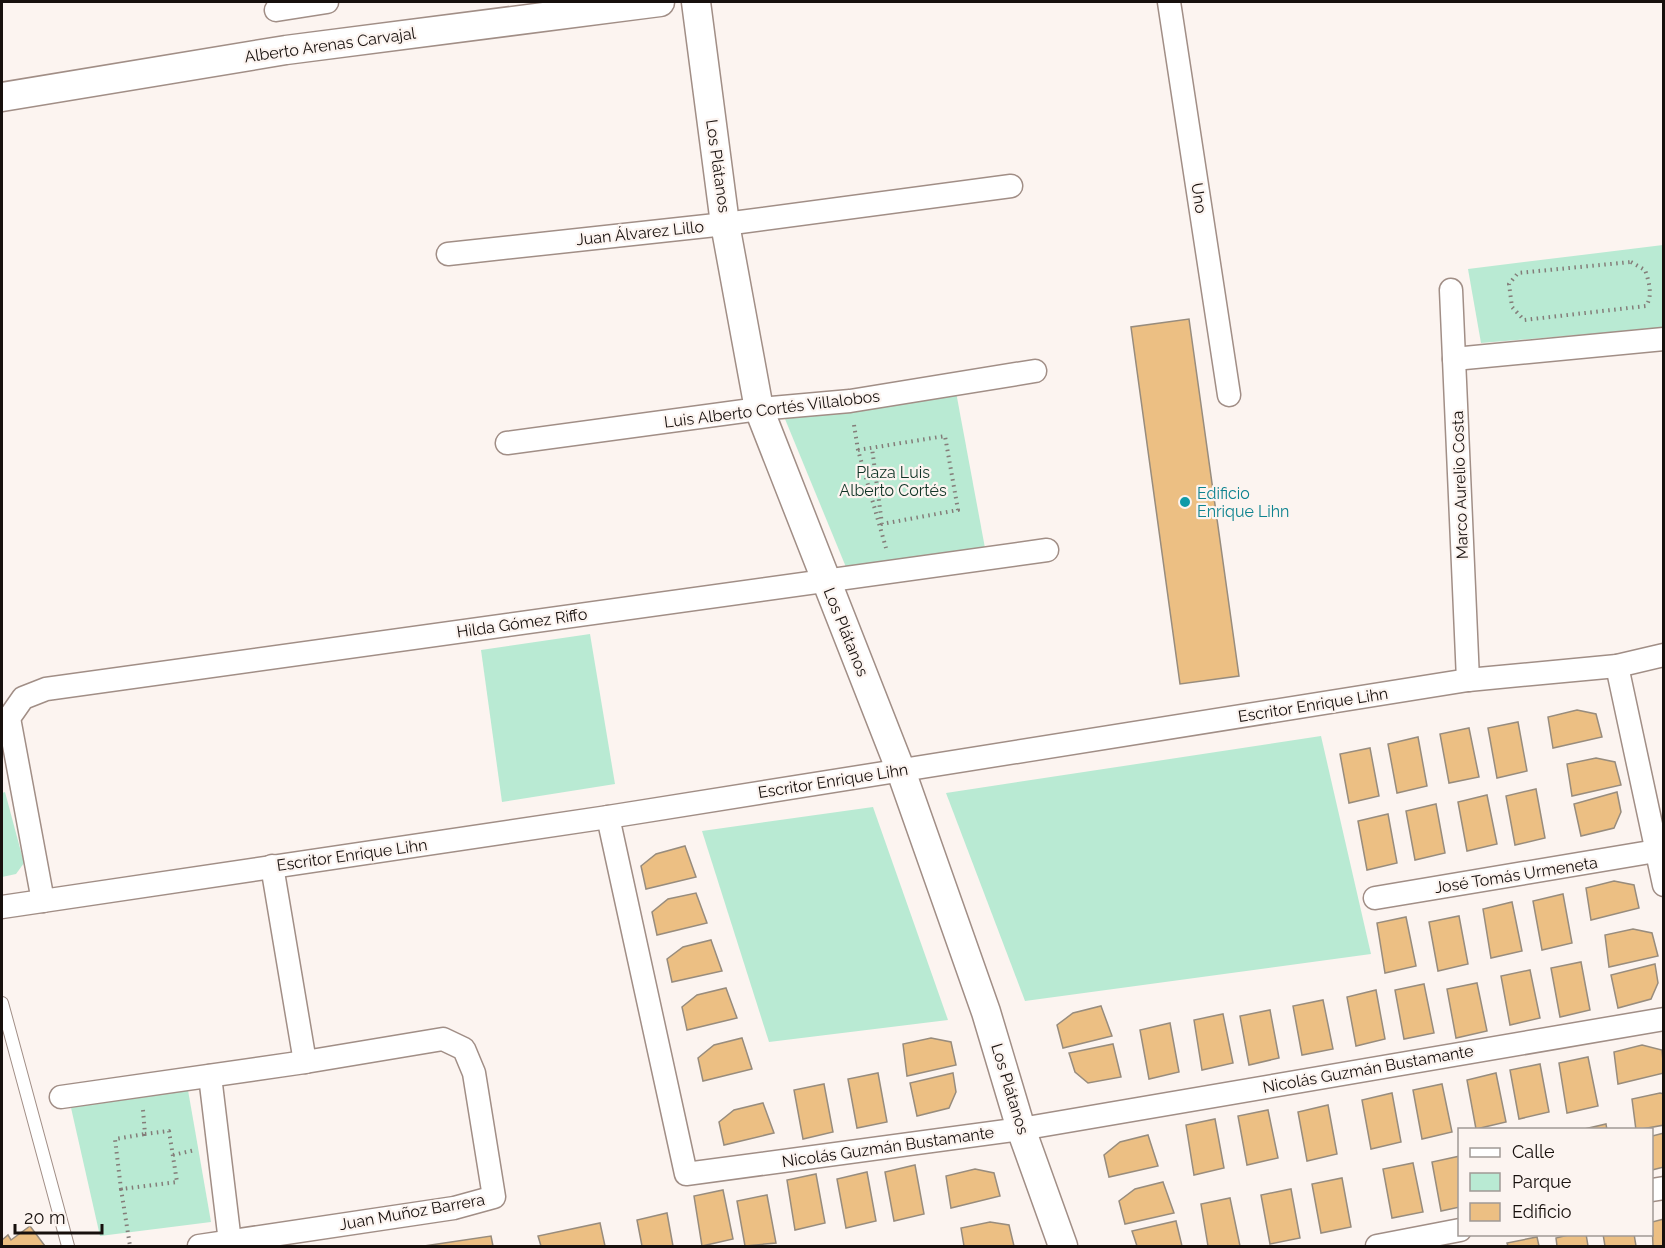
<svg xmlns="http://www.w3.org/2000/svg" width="1665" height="1248" font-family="Raleway,sans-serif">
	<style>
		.green { fill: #b9ead3 }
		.building { fill: #ecbf83; stroke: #988c7d; stroke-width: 1.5 }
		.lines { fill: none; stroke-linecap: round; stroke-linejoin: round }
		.service-casing { stroke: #a18e86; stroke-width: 14 }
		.minor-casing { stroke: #a18e86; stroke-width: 25 }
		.tertiary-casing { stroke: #a18e86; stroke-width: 31 }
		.path { stroke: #847d79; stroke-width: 4; stroke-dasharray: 1.5 4.5; stroke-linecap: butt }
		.service { stroke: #fff; stroke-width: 12 }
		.minor { stroke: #fff; stroke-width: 22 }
		.tertiary { stroke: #fff; stroke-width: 28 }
		.culture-dot { fill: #0f9aa8; stroke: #fcf4f0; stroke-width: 2 }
		.labels { text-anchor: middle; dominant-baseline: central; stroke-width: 4.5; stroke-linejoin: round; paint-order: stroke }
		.street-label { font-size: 16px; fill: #17100d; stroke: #fcf4f0 }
		.park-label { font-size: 16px; fill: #113527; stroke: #fcf4f0 }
		.culture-label { font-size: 16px; fill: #0d838f; stroke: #fcf4f0; text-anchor: start }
	</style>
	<rect width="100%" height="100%" fill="#fcf4f0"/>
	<g class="green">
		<path d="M 1663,245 L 1663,328 L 1481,343 L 1468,269 Z"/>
		<path d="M 956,392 L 985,548 L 848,572 L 785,419 Z"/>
		<path d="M 590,634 L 615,784 L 502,802 L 481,650 Z"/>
		<path d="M 1321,736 L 1371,954 L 1025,1001 L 946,793 Z"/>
		<path d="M 5,792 L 24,863 L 16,874 L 2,877 L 2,793 Z"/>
		<path d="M 873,807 L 948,1020 L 769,1042 L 702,831 Z"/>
		<path d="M 185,1073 L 211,1222 L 100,1236 L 67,1090 Z"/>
	</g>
	<g class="building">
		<path d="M 1189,319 L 1239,676 L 1180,684 L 1131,327 Z"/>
		<path d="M 1577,710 L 1596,714 L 1602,737 L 1553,748 L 1548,717 Z"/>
		<path d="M 1518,722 L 1527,771 L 1497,778 L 1488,728 Z"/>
		<path d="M 1469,728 L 1479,777 L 1449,783 L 1440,734 Z"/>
		<path d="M 1418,737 L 1427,786 L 1397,793 L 1388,744 Z"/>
		<path d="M 1370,748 L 1379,796 L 1349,803 L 1340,754 Z"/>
		<path d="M 1596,758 L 1615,762 L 1621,785 L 1572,796 L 1567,764 Z"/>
		<path d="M 1536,789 L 1545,838 L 1515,845 L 1506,796 Z"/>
		<path d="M 1617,792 L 1621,812 L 1614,828 L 1581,836 L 1574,804 Z"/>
		<path d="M 1487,795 L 1497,844 L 1467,851 L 1458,802 Z"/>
		<path d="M 1436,804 L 1445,853 L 1415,860 L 1406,811 Z"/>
		<path d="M 1388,814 L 1397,863 L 1367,870 L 1358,821 Z"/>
		<path d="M 685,846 L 696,877 L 646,889 L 641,866 L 656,854 Z"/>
		<path d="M 1614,881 L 1634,885 L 1639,908 L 1591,920 L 1586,888 Z"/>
		<path d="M 696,893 L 707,923 L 657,935 L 652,912 L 668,899 Z"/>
		<path d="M 1563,894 L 1572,943 L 1542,950 L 1533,901 Z"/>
		<path d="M 1512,902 L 1522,951 L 1491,958 L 1483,909 Z"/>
		<path d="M 1459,916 L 1468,964 L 1438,971 L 1429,922 Z"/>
		<path d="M 1406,917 L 1416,966 L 1385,973 L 1377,923 Z"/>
		<path d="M 1633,929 L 1652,933 L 1658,956 L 1609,967 L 1605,935 Z"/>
		<path d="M 711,940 L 722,971 L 672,982 L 667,959 L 683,947 Z"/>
		<path d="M 1581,962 L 1590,1010 L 1560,1017 L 1551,968 Z"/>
		<path d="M 1655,964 L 1658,983 L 1651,999 L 1618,1008 L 1611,975 Z"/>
		<path d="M 1530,970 L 1540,1018 L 1510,1025 L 1501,976 Z"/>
		<path d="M 1477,983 L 1487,1031 L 1456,1038 L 1447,989 Z"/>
		<path d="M 1424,984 L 1434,1033 L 1404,1039 L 1395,990 Z"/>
		<path d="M 726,988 L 737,1018 L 687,1030 L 682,1007 L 697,995 Z"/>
		<path d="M 1376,990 L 1385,1039 L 1356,1046 L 1347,997 Z"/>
		<path d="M 1323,1000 L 1333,1049 L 1302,1055 L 1293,1006 Z"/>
		<path d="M 1101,1006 L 1112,1036 L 1063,1048 L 1057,1025 L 1073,1013 Z"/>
		<path d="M 1270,1010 L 1279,1058 L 1249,1065 L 1240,1016 Z"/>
		<path d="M 1223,1014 L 1233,1063 L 1202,1070 L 1194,1020 Z"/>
		<path d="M 1170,1023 L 1179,1072 L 1149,1079 L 1140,1030 Z"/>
		<path d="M 742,1038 L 752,1069 L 703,1081 L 698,1058 L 714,1045 Z"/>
		<path d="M 931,1038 L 951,1042 L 956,1065 L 907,1076 L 903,1044 Z"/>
		<path d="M 1113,1044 L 1121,1077 L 1088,1083 L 1075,1072 L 1069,1053 Z"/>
		<path d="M 1642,1045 L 1662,1050 L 1664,1073 L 1618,1084 L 1614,1052 Z"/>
		<path d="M 1588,1057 L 1598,1106 L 1567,1113 L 1559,1063 Z"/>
		<path d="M 1540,1064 L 1549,1112 L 1519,1119 L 1510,1070 Z"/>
		<path d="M 878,1073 L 887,1122 L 857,1128 L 848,1079 Z"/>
		<path d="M 953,1073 L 956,1092 L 949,1108 L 917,1116 L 910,1083 Z"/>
		<path d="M 1496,1073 L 1506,1122 L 1476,1129 L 1467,1080 Z"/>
		<path d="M 824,1084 L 833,1132 L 803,1139 L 794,1090 Z"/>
		<path d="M 1442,1084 L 1452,1132 L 1422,1139 L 1413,1090 Z"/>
		<path d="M 1392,1093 L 1401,1142 L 1371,1149 L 1362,1100 Z"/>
		<path d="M 1660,1093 L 1664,1094 L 1664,1125 L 1636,1130 L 1632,1099 Z"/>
		<path d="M 763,1103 L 774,1133 L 724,1145 L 719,1122 L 734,1110 Z"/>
		<path d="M 1328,1105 L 1337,1154 L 1307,1161 L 1298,1112 Z"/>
		<path d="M 1268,1110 L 1278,1158 L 1247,1165 L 1238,1116 Z"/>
		<path d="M 1215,1119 L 1224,1168 L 1194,1175 L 1186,1125 Z"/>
		<path d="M 1606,1124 L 1607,1130 L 1580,1130 Z"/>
		<path d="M 1664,1133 L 1664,1167 L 1652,1170 L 1652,1136 Z"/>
		<path d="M 1148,1135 L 1158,1166 L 1109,1177 L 1104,1155 L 1120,1142 Z"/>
		<path d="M 1460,1156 L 1460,1207 L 1441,1211 L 1432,1162 Z"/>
		<path d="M 1413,1163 L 1423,1212 L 1392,1218 L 1383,1169 Z"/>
		<path d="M 915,1165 L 924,1214 L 894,1221 L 885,1172 Z"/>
		<path d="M 975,1169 L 994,1173 L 1000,1196 L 951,1208 L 946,1176 Z"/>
		<path d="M 867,1172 L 876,1221 L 846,1228 L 837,1179 Z"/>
		<path d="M 816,1174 L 825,1223 L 795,1230 L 787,1180 Z"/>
		<path d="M 1342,1178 L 1351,1227 L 1321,1233 L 1312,1184 Z"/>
		<path d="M 1163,1182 L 1174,1213 L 1125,1224 L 1119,1201 L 1135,1189 Z"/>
		<path d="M 1291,1189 L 1300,1238 L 1270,1244 L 1261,1195 Z"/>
		<path d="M 723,1190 L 733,1239 L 702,1246 L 694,1196 Z"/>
		<path d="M 767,1195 L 776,1243 L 745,1246 L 737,1201 Z"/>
		<path d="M 1230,1198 L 1240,1246 L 1208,1246 L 1201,1204 Z"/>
		<path d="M 667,1213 L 673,1246 L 642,1246 L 637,1220 Z"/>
		<path d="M 1664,1219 L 1664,1246 L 1653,1246 L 1652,1222 Z"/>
		<path d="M 1176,1221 L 1182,1246 L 1137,1246 L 1132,1231 Z"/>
		<path d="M 990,1222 L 1009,1225 L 1014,1246 L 964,1246 L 961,1228 Z"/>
		<path d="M 600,1223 L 605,1246 L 541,1246 L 538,1236 Z"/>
		<path d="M 30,1226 L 45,1246 L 2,1246 L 2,1240 L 8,1235 L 11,1240 Z"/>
		<path d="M 1572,1234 L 1586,1234 L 1588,1246 L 1557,1246 L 1556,1238 Z"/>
		<path d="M 1603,1234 L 1634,1234 L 1636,1246 L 1605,1246 Z"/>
		<path d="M 491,1236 L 493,1246 L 424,1246 Z"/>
		<path d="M 1537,1237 L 1539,1246 L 1508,1246 L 1507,1243 Z"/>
	</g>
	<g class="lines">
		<g class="service-casing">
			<path id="service" d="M 2,1003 L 68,1246"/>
		</g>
		<g class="minor-casing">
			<g id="minor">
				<path d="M 1169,2 L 1229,395"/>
				<path d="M 276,10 L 327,2"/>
				<path d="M 448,254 L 725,224 L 1011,186"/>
				<path d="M 1451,290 L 1468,680"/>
				<path d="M 1454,359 L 1664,339"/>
				<path d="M 507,443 L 759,409 L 850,401 L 1035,371"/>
				<path d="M 1617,666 L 1664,885"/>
				<path d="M 608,817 L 686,1174 L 1021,1129 L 1664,1019"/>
				<path d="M 272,866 L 305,1062"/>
				<path d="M 1375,898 L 1656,851"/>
				<path d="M 43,901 L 9,718 L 23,698 L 46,689 L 1047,550"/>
				<path d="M 2,907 L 608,817 L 1468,680 L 1617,666 L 1664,655"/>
				<path d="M 210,1076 L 230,1242"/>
				<path d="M 61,1097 L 305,1062 L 443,1039 L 464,1049 L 474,1073 L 494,1197 L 454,1208 L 199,1246"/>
				<path d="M 1652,1190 L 1664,1188"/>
				<path d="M 1377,1246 L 1460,1230"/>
			</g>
		</g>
		<g class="tertiary-casing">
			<g id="tertiary">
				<path d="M 696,2 L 725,224 L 759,409 L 901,771 L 986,1012 L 1021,1129 L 1063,1246"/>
				<path d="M 2,97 L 286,50 L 660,2"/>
			</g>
		</g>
		<g class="path">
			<path d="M 1631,262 L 1645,270 C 1649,281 1653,296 1646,306 L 1524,320 L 1512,307 L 1509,284 L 1518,273 Z"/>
			<path d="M 854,425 L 858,450 L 886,548"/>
			<path d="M 858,450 L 945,436 L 958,510 L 882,524 L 872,448"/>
			<path d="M 143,1110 L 145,1134 L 169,1131 L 177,1182 L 121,1189 L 115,1139 L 145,1134"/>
			<path d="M 173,1155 L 195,1150"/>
			<path d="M 121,1189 L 130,1246"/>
		</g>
		<use href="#service" class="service"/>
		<use href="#minor" class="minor"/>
		<use href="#tertiary" class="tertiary"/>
	</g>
	<circle class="culture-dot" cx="1185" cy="502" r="6"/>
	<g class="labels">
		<g class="street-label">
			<text transform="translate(330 45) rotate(-8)">Alberto Arenas Carvajal</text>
			<text transform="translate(718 166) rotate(82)">Los Plátanos</text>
			<text transform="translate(1199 198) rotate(81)">Uno</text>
			<text transform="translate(640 233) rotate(-6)">Juan Álvarez Lillo</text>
			<text transform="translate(772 409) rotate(-7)">Luis Alberto Cortés Villalobos</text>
			<text transform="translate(1460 485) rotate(-92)">Marco Aurelio Costa</text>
			<text transform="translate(522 623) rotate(-8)">Hilda Gómez Riffo</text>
			<text transform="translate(846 632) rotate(68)">Los Plátanos</text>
			<text transform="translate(1313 705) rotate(-9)">Escritor Enrique Lihn</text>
			<text transform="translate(833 781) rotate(-9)">Escritor Enrique Lihn</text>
			<text transform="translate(352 855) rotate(-8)">Escritor Enrique Lihn</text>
			<text transform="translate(1516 875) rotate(-9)">José Tomás Urmeneta</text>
			<text transform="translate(1368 1069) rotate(-10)">Nicolás Guzmán Bustamante</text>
			<text transform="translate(1010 1089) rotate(73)">Los Plátanos</text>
			<text transform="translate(888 1147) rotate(-8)">Nicolás Guzmán Bustamante</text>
			<text transform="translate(412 1212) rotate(-10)">Juan Muñoz Barrera</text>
		</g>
		<g class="park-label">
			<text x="893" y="472">Plaza Luis<tspan x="893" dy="18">Alberto Cortés</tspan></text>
		</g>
		<g class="culture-label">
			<text x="1197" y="493">Edificio<tspan x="1197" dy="18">Enrique Lihn</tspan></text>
		</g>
	</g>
	<rect width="1665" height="1248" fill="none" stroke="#17100d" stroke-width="6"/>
	<rect x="1458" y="1128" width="195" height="108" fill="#fcf4f0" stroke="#a09995" stroke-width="1.5"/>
	<rect x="1470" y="1148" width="30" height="9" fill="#ffffff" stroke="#a09995" stroke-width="1.5"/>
	<text x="1512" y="1158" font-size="18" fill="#17100d">Calle</text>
	<rect x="1470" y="1173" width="30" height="18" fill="#b9ead3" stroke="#a09995" stroke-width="1.5"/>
	<text x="1512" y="1188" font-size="18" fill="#17100d">Parque</text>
	<rect x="1470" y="1203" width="30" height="18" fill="#ecbf83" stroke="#a09995" stroke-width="1.5"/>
	<text x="1512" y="1218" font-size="18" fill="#17100d">Edificio</text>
	<path d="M15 1224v9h87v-9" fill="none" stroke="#17100d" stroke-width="3"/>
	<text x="24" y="1224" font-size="18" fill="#17100d" stroke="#fcf4f0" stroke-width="4.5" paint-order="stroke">20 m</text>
</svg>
